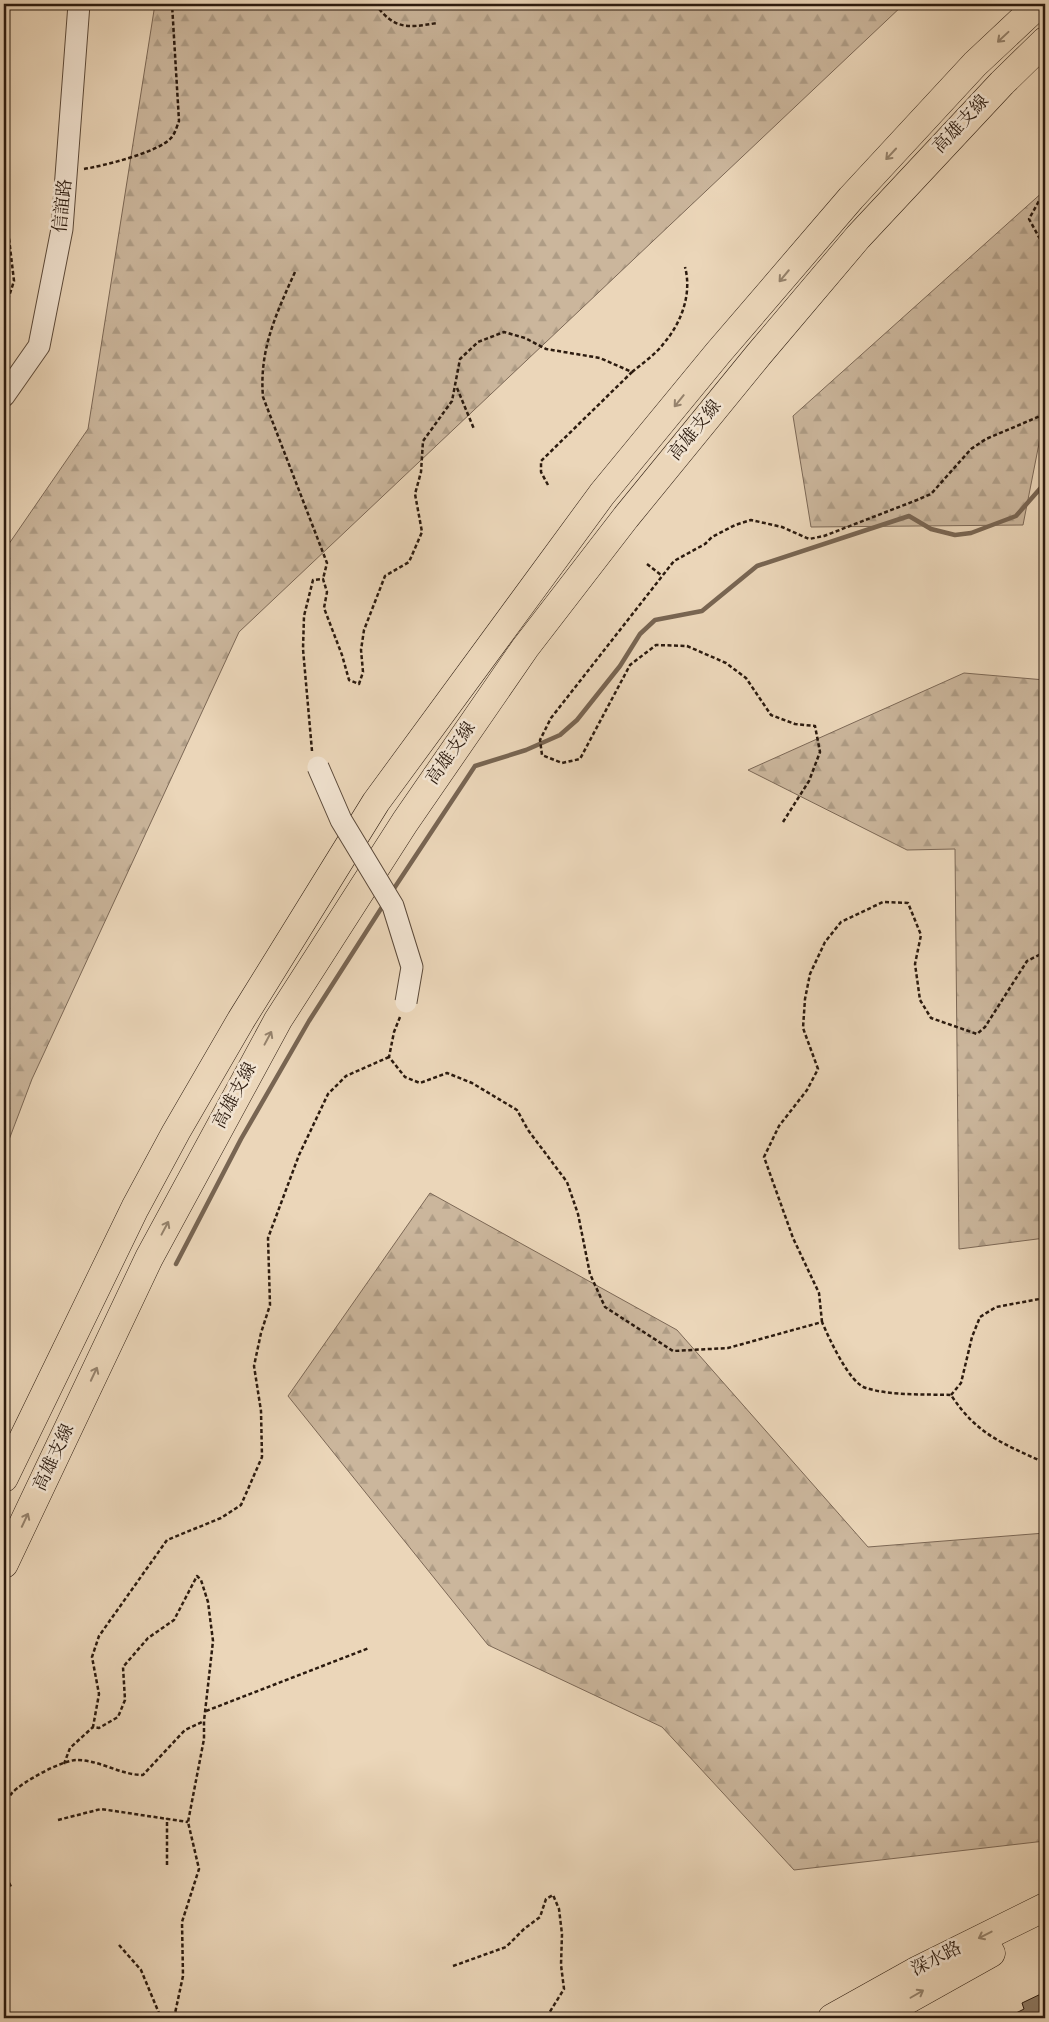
<svg xmlns="http://www.w3.org/2000/svg" width="1049" height="2022" font-family="'Sorts Mill Goudy','Noto Serif TC',serif">
	<style>
		.forest { fill: url(#forest-firs); stroke: #7c6856 }
		.lines { fill: none; stroke-linecap: round; stroke-linejoin: round }
		.stream { stroke: #786552; stroke-width: 4.5 }
		.building { fill: #8f7c67; stroke: #2c1b0f }
		.minor-casing { stroke: #5c4a3a; stroke-width: 23 }
		.major-casing { stroke: #2c1b0f; stroke-width: 29 }
		.highway-casing { stroke: #2c1b0f; stroke-width: 29 }
		.path { stroke: #2c1b0f; stroke-width: 2.5; stroke-dasharray: 4 2.5; stroke-linecap: butt }
		.minor { stroke: #f2e4d2; stroke-width: 21 }
		.major { stroke: #ebd6b9; stroke-width: 28 }
		.highway { stroke: #ebd6b9; stroke-width: 28 }
		.minor-bridge-casing { stroke: #5c4a3a; stroke-width: 23; stroke-linecap: butt }
		.minor-bridge { stroke: #f2e4d2; stroke-width: 21 }
		.oneway { stroke: #95826c }
		.labels { text-anchor: middle; dominant-baseline: central; stroke-width: 5; stroke-linejoin: round; paint-order: stroke }
		.street-label { font-size: 18px; fill: #2c1b0f; stroke: #f2e4d2 }
	</style>
	<defs>
		<pattern id="forest-firs" width="22" height="20" patternUnits="userSpaceOnUse" patternTransform="scale(1.25)"><rect width="22" height="20" fill="#cbb69c"/><path d="M5 1l3.5 6h-7zM16 11l3.5 6h-7z" fill="#ae9c85"/></pattern>
	</defs>
	<rect width="100%" height="100%" fill="#ebd6b9"/>
	<filter id="stains"><feTurbulence type="fractalNoise" baseFrequency=".004" numOctaves="4"/><feColorMatrix values="0 0 0 0 .2 0 0 0 0 .09 0 0 0 0 .02 0 0 0 .5 -.17"/></filter>
	<radialGradient id="worn" r=".72"><stop offset=".6" stop-color="#630" stop-opacity="0"/><stop offset="1" stop-color="#630" stop-opacity=".3"/></radialGradient>
	<g class="forest">
		<path d="M 155,4 L 904,4 L 239,632 L 32,1079 L 4,1153 L 4,551 L 88,429 Z"/>
		<path d="M 1045,190 L 1045,413 L 1023,525 L 811,527 L 793,416 Z"/>
		<path d="M 964,673 L 1045,680 L 1045,1238 L 959,1249 L 955,849 L 907,850 L 748,770 Z"/>
		<path d="M 430,1193 L 677,1330 L 868,1547 L 1045,1533 L 1045,1841 L 794,1870 L 662,1727 L 488,1645 L 288,1396 Z"/>
	</g>
	<g class="lines">
		<g class="stream">
			<path d="M 391,893 L 475,766 L 526,750 L 560,735 L 577,720 L 620,666 L 640,634 L 655,620 L 702,611 L 757,566 L 909,516 L 931,529 L 955,535 L 971,533 L 1016,516 L 1045,483"/>
			<path d="M 176,1264 L 241,1139 L 309,1021 L 384,904"/>
		</g>
	</g>
	<path class="building" d="M 1045,1992 L 1045,2018 L 1006,2018 L 1024,2009 L 1022,2003 Z"/>
	<g class="lines">
		<g class="minor-casing">
			<path id="minor" d="M 4,396 L 39,346 L 62,229 L 79,4"/>
		</g>
		<g class="major-casing">
			<g id="major">
				<path d="M 832,2018 L 918,1970 L 1045,1907"/>
				<path d="M 875,2018 L 991,1953"/>
			</g>
		</g>
		<g class="highway-casing">
			<g id="highway">
				<path d="M 4,1478 L 135,1208 L 176,1132 L 241,1020 L 376,802 L 602,494 L 718,353 L 851,198 L 975,64 L 1039,4"/>
				<path d="M 4,1564 L 149,1258 L 278,1020 L 405,822 L 525,648 L 626,517 L 759,354 L 858,237 L 1002,83 L 1045,41"/>
			</g>
		</g>
		<g class="path">
			<path d="M 375,4 C 395,30 407,28 437,23"/>
			<path d="M 84,169 C 103,166 159,152 171,138 C 175,134 177,126 179,121 L 172,4"/>
			<path d="M 1045,190 L 1029,219 L 1040,239 L 1045,242"/>
			<path d="M 4,220 L 8,230 L 14,281 L 4,312"/>
			<path d="M 295,272 C 276,314 259,350 263,397 L 327,563 L 323,579"/>
			<path d="M 632,372 C 643,363 656,354 664,343 C 682,322 692,293 685,267"/>
			<path d="M 457,388 L 474,429"/>
			<path d="M 647,564 L 661,575"/>
			<path d="M 312,751 L 303,649 L 304,616 L 313,580 L 323,579 L 327,592 L 324,608 L 342,655 L 349,680 L 359,684 L 363,672 L 361,650 L 364,630 L 385,576 L 409,562 L 422,532 L 415,494 L 421,472 L 423,441 L 452,401 L 460,359 L 478,342 L 504,332 L 525,338 L 546,349 L 600,358 L 632,372 L 541,461 L 541,472 L 548,485"/>
			<path d="M 783,822 L 809,781 L 820,752 L 815,726 L 795,724 L 771,715 L 746,678 L 726,663 L 687,646 L 656,645 L 630,665 L 580,759 L 562,763 L 542,755 L 540,740 L 551,718 L 674,561 L 705,544 L 712,537 L 735,525 L 751,520 L 782,527 L 809,539 L 824,536 L 917,500 L 931,494 L 971,449 L 986,439 L 1045,414"/>
			<path d="M 1045,861 L 1045,863"/>
			<path d="M 400,1017 L 394,1032 L 389,1057 L 405,1077 L 420,1083 L 447,1073 L 472,1083 L 517,1110 L 528,1130 L 567,1182 L 578,1214 L 590,1274 L 605,1307 L 673,1351 L 728,1348 L 822,1322 C 829,1338 849,1383 866,1388 C 892,1396 924,1394 951,1395 C 977,1435 1004,1444 1045,1463"/>
			<path d="M 822,1322 L 819,1293 L 793,1238 L 764,1157 L 779,1126 L 807,1090 L 818,1069 L 803,1028 L 805,999 L 810,974 L 825,942 L 841,922 L 883,902 L 908,903 L 921,935 L 915,964 L 920,1000 L 931,1018 L 977,1034 L 985,1027 L 1027,961 L 1045,952"/>
			<path d="M 951,1395 L 961,1383 L 972,1337 L 980,1317 L 996,1307 L 1045,1298"/>
			<path d="M 206,1711 L 369,1648"/>
			<path d="M 64,1764 L 70,1748 L 93,1727"/>
			<path d="M 4,1814 C 6,1808 8,1797 12,1793 C 22,1782 62,1760 77,1760 C 100,1760 120,1775 143,1775 L 185,1730 L 204,1721"/>
			<path d="M 58,1820 L 101,1809 L 188,1822"/>
			<path d="M 167,1865 L 167,1818"/>
			<path d="M 4,1871 L 11,1887"/>
			<path d="M 119,1945 L 141,1970 L 161,2018"/>
			<path d="M 453,1966 L 506,1947 L 524,1929 L 540,1917 L 546,1899 L 553,1895 L 559,1909 L 562,1934 L 561,1965 L 564,1989 L 546,2018"/>
			<path d="M 174,2018 L 183,1976 L 182,1922 L 199,1869 L 188,1822 L 204,1739 L 204,1721 L 213,1641 L 208,1602 L 201,1580 L 197,1576 L 174,1620 L 148,1638 L 123,1667 L 125,1700 L 118,1717 L 99,1728 L 93,1727 L 99,1694 L 92,1657 L 99,1636 L 167,1540 L 221,1518 L 241,1505 L 262,1457 L 261,1411 L 254,1366 L 261,1333 L 270,1305 L 268,1238 L 299,1155 L 328,1094 L 346,1076 L 389,1057"/>
		</g>
		<use href="#minor" class="minor"/>
		<use href="#major" class="major"/>
		<use href="#highway" class="highway"/>
		<g class="minor-bridge-casing">
			<path id="minor-bridge" d="M 318,767 L 341,820 L 393,906 L 412,967 L 406,1002"/>
		</g>
		<use href="#minor-bridge" class="minor-bridge"/>
	</g>
	<defs><path id="oneway-shaft" d="M-6 0H5M1.5-3L5.5 0L1.5 3" fill="none" stroke-width="1.6" stroke-linecap="round" stroke-linejoin="round" transform="scale(1.25)"/></defs>
	<g class="oneway">
		<use href="#oneway-shaft" transform="translate(1003 37) rotate(137)"/>
		<use href="#oneway-shaft" transform="translate(891 154) rotate(133)"/>
		<use href="#oneway-shaft" transform="translate(784 276) rotate(130)"/>
		<use href="#oneway-shaft" transform="translate(679 401) rotate(129)"/>
		<use href="#oneway-shaft" transform="translate(268 1038) rotate(-62)"/>
		<use href="#oneway-shaft" transform="translate(165 1228) rotate(-62)"/>
		<use href="#oneway-shaft" transform="translate(94 1374) rotate(-65)"/>
		<use href="#oneway-shaft" transform="translate(25 1520) rotate(-65)"/>
		<use href="#oneway-shaft" transform="translate(985 1935) rotate(153)"/>
		<use href="#oneway-shaft" transform="translate(917 1994) rotate(-30)"/>
	</g>
	<g class="labels">
		<g class="street-label">
			<text transform="translate(962 125) rotate(-47)">高雄支線</text>
			<text transform="translate(64 206) rotate(-84)">信誼路</text>
			<text transform="translate(696 431) rotate(-51)">高雄支線</text>
			<text transform="translate(452 754) rotate(-55)">高雄支線</text>
			<text transform="translate(236 1096) rotate(-62)">高雄支線</text>
			<text transform="translate(55 1458) rotate(-65)">高雄支線</text>
			<text transform="translate(937 1960) rotate(-27)">深水路</text>
		</g>
	</g>
	<rect width="1049" height="2022" fill="none" stroke="#ebd6b9" stroke-width="20"/>
	<rect x="5" y="5" width="1039" height="2012" fill="none" stroke="#2c1b0f" stroke-width="2.5"/>
	<rect x="10" y="10" width="1029" height="2002" fill="none" stroke="#2c1b0f"/>
	<rect width="100%" height="100%" filter="url(#stains)"/>
	<rect width="100%" height="100%" fill="url(#worn)"/>
</svg>
